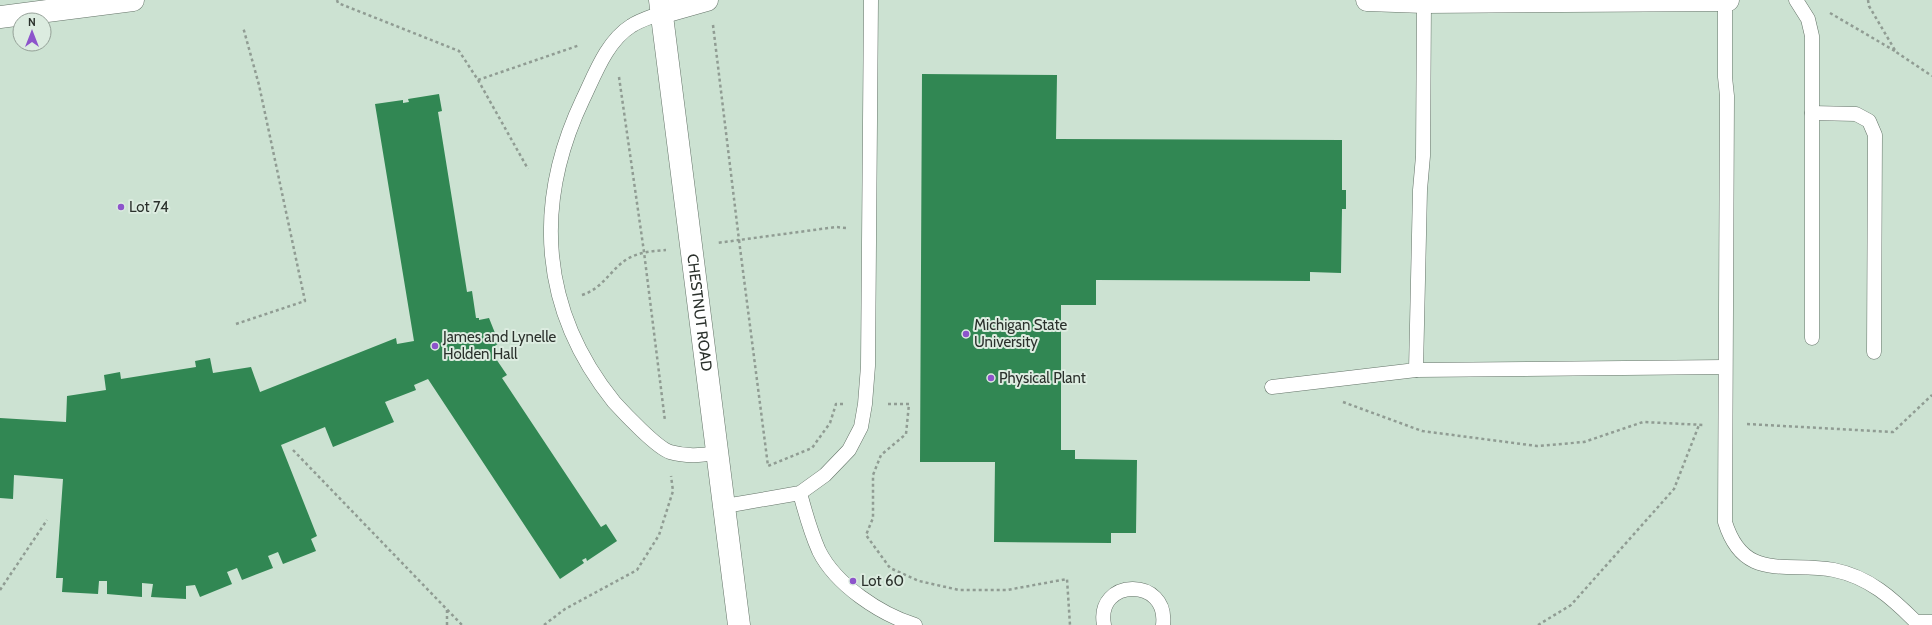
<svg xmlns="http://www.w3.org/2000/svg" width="1932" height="625" font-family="Cabin,sans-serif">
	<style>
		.built { fill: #cce2d2; fill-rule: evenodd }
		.building { fill: #318753 }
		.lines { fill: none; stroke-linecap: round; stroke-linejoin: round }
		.lane-casing { stroke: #647368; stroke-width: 15 }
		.street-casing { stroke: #647368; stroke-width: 23 }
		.path { stroke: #909c93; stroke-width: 2.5; stroke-dasharray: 3 3; stroke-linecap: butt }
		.lane { stroke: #fff; stroke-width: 14 }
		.street { stroke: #fff; stroke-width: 22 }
		.poi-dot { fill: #8d54cb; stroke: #dcece0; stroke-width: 1.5 }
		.labels { text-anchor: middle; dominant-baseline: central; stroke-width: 4; stroke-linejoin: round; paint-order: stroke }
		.poi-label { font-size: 15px; fill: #2b312c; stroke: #dcece0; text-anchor: start }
		.street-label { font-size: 15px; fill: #2b312c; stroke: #dcece0 }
	</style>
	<rect width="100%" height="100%" fill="#dcece0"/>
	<path class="built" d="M 0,0 L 1932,0 L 1932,625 L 0,625 ZM 20,20 L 44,20 L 44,44 L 20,44 Z"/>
	<g class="building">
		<path d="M 922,74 L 1057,75 L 1056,139 L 1342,140 L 1342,190 L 1346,190 L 1346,209 L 1342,209 L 1341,273 L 1310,272 L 1310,281 L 1096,280 L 1096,305 L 1061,305 L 1061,450 L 1075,450 L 1075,459 L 1137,460 L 1136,533 L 1111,533 L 1111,543 L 994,542 L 995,462 L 920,462 Z"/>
		<path d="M 439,94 L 442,111 L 438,112 L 467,292 L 472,291 L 476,318 L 479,318 L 479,320 L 489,318 L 499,343 L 492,348 L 494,352 L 492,353 L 507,375 L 502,378 L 601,527 L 606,524 L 617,541 L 587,561 L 586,558 L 582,560 L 584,563 L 560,579 L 428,379 L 414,385 L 416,390 L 385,402 L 394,422 L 333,447 L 325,427 L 281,445 L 317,536 L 311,539 L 316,551 L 283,564 L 278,552 L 268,556 L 273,568 L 242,580 L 237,568 L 227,572 L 232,584 L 200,597 L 195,585 L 186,586 L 186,599 L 151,597 L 153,584 L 142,583 L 142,597 L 107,594 L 107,581 L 99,581 L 98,594 L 62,592 L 63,578 L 56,578 L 63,479 L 14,475 L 13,499 L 0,498 L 0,418 L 66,422 L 67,396 L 106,390 L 104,375 L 120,372 L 121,379 L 196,367 L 195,361 L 210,358 L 213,373 L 251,367 L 260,392 L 396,338 L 397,344 L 414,341 L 375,104 L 403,100 L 403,103 L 409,102 L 408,99 Z"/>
	</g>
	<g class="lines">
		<g class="lane-casing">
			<g id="lane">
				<path d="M 1796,0 L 1808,19 L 1812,36 L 1812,338"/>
				<path d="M 1725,1 L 1725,77 L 1727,96 L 1725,522 C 1744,583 1787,561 1834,570 C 1869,577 1892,598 1916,622 L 1932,622"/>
				<path d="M 661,13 C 651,17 640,20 631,26 C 607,41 595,74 583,99 C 533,204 540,310 614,402 C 624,413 657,448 670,452 C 687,457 702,455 718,453"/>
				<path d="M 1812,113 L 1856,114 L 1869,121 L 1875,135 L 1874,352"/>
				<path d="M 1416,370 L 1725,367"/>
				<path d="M 1272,387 L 1416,370 L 1420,190 L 1423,156 L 1424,2"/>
				<path d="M 800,493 C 805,512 811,533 819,551 C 836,585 880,614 915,625"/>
				<path d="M 725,506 L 800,493 L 825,475 L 849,450 L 861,427 L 865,404 L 868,366 L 871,0"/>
				<path d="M 1104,625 C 1095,578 1169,576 1163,625"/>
			</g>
		</g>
		<g class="street-casing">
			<g id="street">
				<path id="s1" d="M 660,0 L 739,625"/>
				<path d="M 1367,0 L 1424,2 L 1728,0"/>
				<path d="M 661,13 L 707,0"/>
				<path d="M 0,17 L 133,0"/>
			</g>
		</g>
		<g class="path">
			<path d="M 337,0 L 338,3 L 459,51 L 478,80 L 528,169"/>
			<path d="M 1868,0 L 1869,6 L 1896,52 L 1932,76"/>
			<path d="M 1830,13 L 1895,51"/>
			<path d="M 713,25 L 739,240 L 717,243"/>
			<path d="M 619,77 L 644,252 L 665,421"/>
			<path d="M 478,80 L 580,45"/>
			<path d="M 582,295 C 604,288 611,268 629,258 C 640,252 653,251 666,250"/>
			<path d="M 236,324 L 305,301 L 259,85 L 243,27"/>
			<path d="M 1343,402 L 1422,431 L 1537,446 L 1584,442 L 1643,422 L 1704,425"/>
			<path d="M 843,404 L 836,404 L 830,423 L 812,448 L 768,466 L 739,240 L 836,227 L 846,228"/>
			<path d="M 888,404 L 909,404 L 906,434 L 881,455 L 873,475 L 873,518 L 866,535 L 890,568 L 919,581 L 959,590 L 1007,590 L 1067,579 L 1070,625"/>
			<path d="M 1747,424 L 1893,432 L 1932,395"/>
			<path d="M 293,450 L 462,625"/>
			<path d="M 0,590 L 47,520"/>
			<path d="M 447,625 L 447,610"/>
			<path d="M 544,625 L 565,609 L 637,570 L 659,535 L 673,491 L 671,476"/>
			<path d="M 1538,625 L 1571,605 L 1674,489 L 1699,425"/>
		</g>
		<use href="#lane" class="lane"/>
		<use href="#street" class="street"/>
	</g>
	<g class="poi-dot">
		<circle cx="121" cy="207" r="4"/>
		<circle cx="966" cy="334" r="4"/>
		<circle cx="435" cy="346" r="4"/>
		<circle cx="991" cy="378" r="4"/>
		<circle cx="853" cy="581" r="4"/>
	</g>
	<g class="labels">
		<g class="poi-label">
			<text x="129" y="207">Lot 74</text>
			<text x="974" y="325">Michigan State<tspan x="974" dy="17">University</tspan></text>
			<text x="443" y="337">James and Lynelle<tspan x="443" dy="17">Holden Hall</tspan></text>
			<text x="999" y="378">Physical Plant</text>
			<text x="861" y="581">Lot 60</text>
		</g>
		<g class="street-label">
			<text stroke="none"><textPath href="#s1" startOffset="315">CHESTNUT ROAD</textPath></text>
		</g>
	</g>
	<g transform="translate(32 32)"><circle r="19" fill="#dcece0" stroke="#95a198"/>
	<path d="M0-3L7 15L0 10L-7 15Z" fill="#8d54cb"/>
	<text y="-6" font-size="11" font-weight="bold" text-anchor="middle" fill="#2b312c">N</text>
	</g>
</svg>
